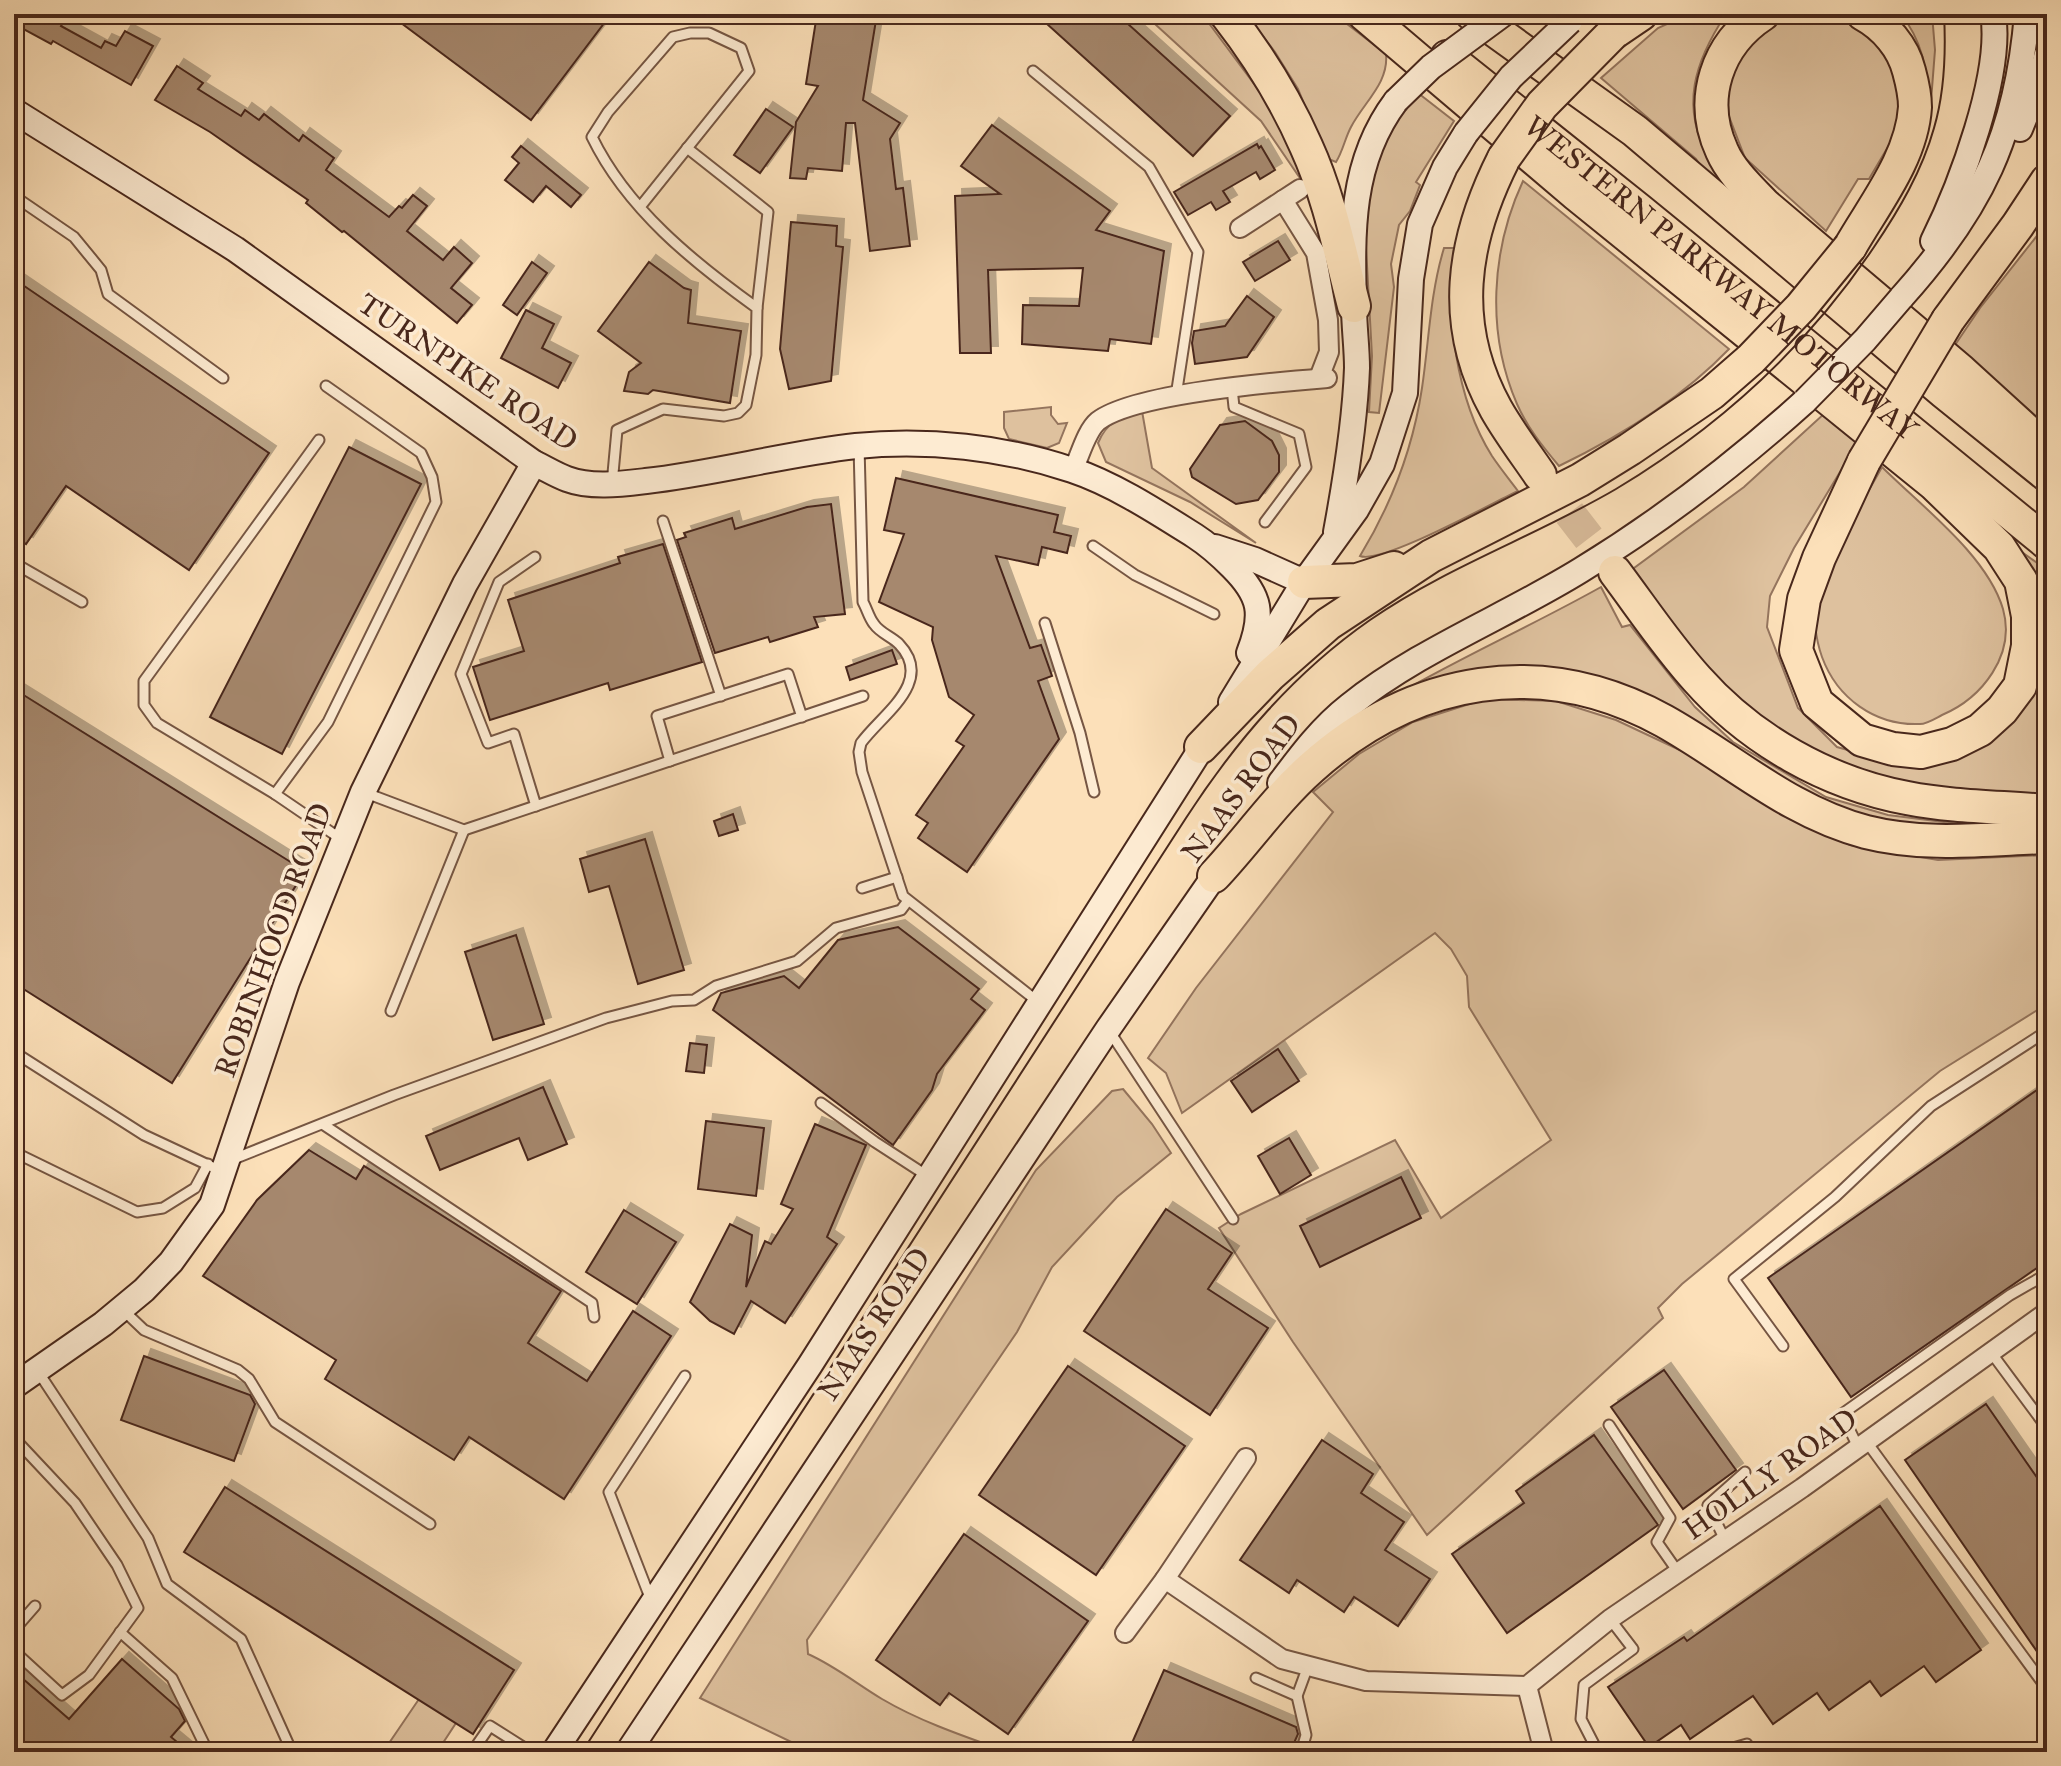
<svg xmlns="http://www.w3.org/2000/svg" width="2061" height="1766" font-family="'IM FELL Great Primer',serif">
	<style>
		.green { fill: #dec19e; stroke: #94745d; stroke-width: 2 }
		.building { fill: #a6886e; stroke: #49281c; stroke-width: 2; filter: url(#shadow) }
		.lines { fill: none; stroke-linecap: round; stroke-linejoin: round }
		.highway-tunnel { stroke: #d8bb9a; stroke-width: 32; stroke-dasharray: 32 16; stroke-linecap: butt }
		.lane-casing { stroke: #765643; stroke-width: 13 }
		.street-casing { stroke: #765643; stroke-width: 22 }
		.secondary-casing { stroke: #49281c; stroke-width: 28 }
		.highway-casing { stroke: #49281c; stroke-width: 36 }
		.lane { stroke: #fdebd2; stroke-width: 9 }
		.street { stroke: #fdebd2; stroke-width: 18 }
		.secondary { stroke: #fdebd2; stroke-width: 24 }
		.highway { stroke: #fce0b9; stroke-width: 32 }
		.tram { stroke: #49281c; stroke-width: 2 }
		.secondary-bridge-casing { stroke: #49281c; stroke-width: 28; stroke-linecap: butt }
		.highway-bridge-casing { stroke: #49281c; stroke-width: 36; stroke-linecap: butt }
		.secondary-bridge { stroke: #fdebd2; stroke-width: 24 }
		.highway-bridge { stroke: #fce0b9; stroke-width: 32 }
		.labels { text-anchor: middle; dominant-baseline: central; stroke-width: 7; stroke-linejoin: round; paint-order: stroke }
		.street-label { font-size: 30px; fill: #49281c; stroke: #fdebd2 }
	</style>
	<defs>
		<filter id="shadow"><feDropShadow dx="7" dy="-7" stdDeviation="0" flood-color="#0004"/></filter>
	</defs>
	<rect width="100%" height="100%" fill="#fce0b9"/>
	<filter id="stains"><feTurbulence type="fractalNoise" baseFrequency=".0025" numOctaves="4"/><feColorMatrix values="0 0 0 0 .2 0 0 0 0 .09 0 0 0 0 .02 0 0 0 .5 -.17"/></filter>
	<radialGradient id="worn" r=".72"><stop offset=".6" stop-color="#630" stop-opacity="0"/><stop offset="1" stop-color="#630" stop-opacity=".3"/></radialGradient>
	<g class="green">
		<path d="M 1144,14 L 1202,14 L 1266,100 L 1306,183 L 1304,184 L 1261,121 Z"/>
		<path d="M 1246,14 L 1334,14 L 1386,54 C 1389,83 1364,102 1351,127 C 1345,138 1343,151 1336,162 L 1326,158 L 1298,89 L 1275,52 Z"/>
		<path d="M 1689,14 L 1726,14 C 1695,61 1679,107 1710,160 C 1721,180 1753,206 1770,224 L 1707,175 L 1696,159 L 1601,78 L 1658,28 Z"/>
		<path d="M 1788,14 L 1842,14 L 1866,24 L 1889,46 L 1904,107 L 1892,140 L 1869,179 L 1858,179 L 1826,231 L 1745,158 L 1725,106 L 1725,78 L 1765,25 Z"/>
		<path d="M 1901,14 L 1932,14 L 1935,50 L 1931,101 L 1927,101 C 1927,67 1922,41 1901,14 Z"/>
		<path d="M 1418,93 L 1454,121 L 1416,182 L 1420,185 L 1410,211 L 1399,225 L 1391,264 L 1394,287 L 1379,413 L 1369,412 L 1372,356 L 1364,211 L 1371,171 L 1393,122 Z"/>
		<path d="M 1523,181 L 1729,349 C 1681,399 1621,436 1559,466 C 1543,447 1527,427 1517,404 C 1486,333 1491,250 1523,181 Z"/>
		<path d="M 2047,223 L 2047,426 L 1955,345 L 1980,308 Z"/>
		<path d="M 1444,248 L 1454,248 C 1445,313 1456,399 1492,456 C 1500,468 1509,479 1518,491 C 1492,503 1381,565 1360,556 C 1391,505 1413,448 1422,388 C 1429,341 1430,294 1444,248 Z"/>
		<path d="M 1051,407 L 1051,415 L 1058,424 L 1067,423 L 1059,443 L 1047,448 L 1009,439 L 1004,428 L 1004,412 Z"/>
		<path d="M 1142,411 L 1152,468 L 1256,543 L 1190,502 L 1106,462 L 1098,443 C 1107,421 1121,417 1142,411 Z"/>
		<path d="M 1826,412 L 1860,439 L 1794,548 L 1770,596 L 1767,627 L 1798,708 L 1837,747 L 1899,764 L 1937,765 L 1967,755 L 2011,722 L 2037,679 L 2044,632 L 2038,597 L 2019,550 L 2047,570 L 2047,794 L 1946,790 L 1870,777 L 1806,751 L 1709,679 L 1630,571 L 1744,487 Z"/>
		<path d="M 1882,467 C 1921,506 1987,555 2003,609 C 2016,655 1982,698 1942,715 C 1936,718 1927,724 1920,724 C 1875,726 1837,698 1822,657 C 1816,640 1812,615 1817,598 C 1830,551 1859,509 1882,467 Z"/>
		<path d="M 1601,587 L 1622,627 L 1630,625 L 1695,707 L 1733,742 L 1826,797 L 1888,815 L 2008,830 L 1926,833 L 1832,810 L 1563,673 L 1375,707 C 1448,663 1526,629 1601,587 Z"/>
		<path d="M 1485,699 L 1556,701 L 1616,720 L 1684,752 L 1771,807 L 1850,845 L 1938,860 L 2047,855 L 2047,1004 L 1940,1071 L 1682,1284 L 1658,1308 L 1663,1318 L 1427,1535 L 1293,1342 L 1219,1228 L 1241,1214 L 1395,1140 L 1441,1218 L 1551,1140 L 1469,1007 L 1467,976 L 1451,949 L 1435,933 L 1182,1113 L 1166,1073 L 1148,1058 L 1196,988 L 1333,812 L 1313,792 L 1359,754 L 1413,722 Z"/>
		<path d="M 1123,1089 L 1152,1124 L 1171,1153 L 1117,1197 L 1052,1267 L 1017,1332 L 807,1640 L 808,1654 C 835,1666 857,1684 882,1699 C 921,1722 966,1737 1008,1752 L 812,1752 L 700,1698 L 1036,1170 L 1112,1091 Z"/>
		<path d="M 419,1699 L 456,1723 L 437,1752 L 383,1752 Z"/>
	</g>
	<g class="building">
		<path d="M 14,14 L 68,14 L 61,26 L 101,48 L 105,41 L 116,46 L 125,31 L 153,46 L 131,85 L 53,41 L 51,44 L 14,24 Z"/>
		<path d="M 389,14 L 611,14 L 531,120 Z"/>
		<path d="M 817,14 L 877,14 L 863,100 L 900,123 L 890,139 L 896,189 L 903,188 L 910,246 L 870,251 L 855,123 L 846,123 L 842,171 L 808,168 L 806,179 L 790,178 L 796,122 L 818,86 L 806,84 Z"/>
		<path d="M 1036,14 L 1117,14 L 1230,116 L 1193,156 Z"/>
		<path d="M 177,66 L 203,83 L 198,89 L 241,116 L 245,110 L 259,120 L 264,114 L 299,141 L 303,135 L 334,158 L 326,170 L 389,217 L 399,206 L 402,208 L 413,195 L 427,206 L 407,231 L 443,260 L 454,247 L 472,263 L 451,288 L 472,305 L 457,323 L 344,231 L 342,232 L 306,203 L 308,200 L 210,132 L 155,100 Z"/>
		<path d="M 766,109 L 793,127 L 760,173 L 734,155 Z"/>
		<path d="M 992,125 L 1110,211 L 1096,230 L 1164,251 L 1151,344 L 1110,339 L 1108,351 L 1022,344 L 1023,305 L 1079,306 L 1083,268 L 988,270 L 991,353 L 960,353 L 955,196 L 1000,194 L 961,166 Z"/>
		<path d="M 1257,144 L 1259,148 L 1261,146 L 1275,170 L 1260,179 L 1256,172 L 1223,191 L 1230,202 L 1216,210 L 1211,202 L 1188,215 L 1174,192 Z"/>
		<path d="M 521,146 L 581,195 L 571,207 L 546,186 L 533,202 L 505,180 L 519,163 L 512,157 Z"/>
		<path d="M 791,222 L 837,226 L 836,246 L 843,247 L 831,381 L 789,389 L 780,349 Z"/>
		<path d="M 1278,241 L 1290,260 L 1255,281 L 1243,262 Z"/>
		<path d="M 532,262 L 547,273 L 517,315 L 503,305 Z"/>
		<path d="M 649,262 L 684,288 L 691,290 L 688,323 L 741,331 L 730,403 L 653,390 L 648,394 L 624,391 L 629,372 L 641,363 L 598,331 Z"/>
		<path d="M 14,279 L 269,453 L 189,570 L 66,486 L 26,544 L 14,536 Z"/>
		<path d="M 1247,296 L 1274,317 L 1247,357 L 1195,364 L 1192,343 L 1194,331 L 1225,326 Z"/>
		<path d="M 526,310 L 554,324 L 542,348 L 571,363 L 558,388 L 501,358 Z"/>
		<path d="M 1245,421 L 1272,441 L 1279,455 L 1279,472 L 1258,500 L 1236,504 L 1192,477 L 1190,469 L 1220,425 Z"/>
		<path d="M 349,447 L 421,484 L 282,754 L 210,717 Z"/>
		<path d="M 896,478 L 1058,515 L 1054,532 L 1071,536 L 1067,553 L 1042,547 L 1038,565 L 996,556 L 1030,648 L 1041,645 L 1052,676 L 1038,681 L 1059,739 L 967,872 L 918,838 L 928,823 L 916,815 L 964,746 L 956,741 L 974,715 L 949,697 L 932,640 L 933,627 L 879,602 L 904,534 L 884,530 Z"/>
		<path d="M 831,504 L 845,614 L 814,617 L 818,627 L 770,642 L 768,637 L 715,653 L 677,540 L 686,537 L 684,533 L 732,518 L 735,529 L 807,507 Z"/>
		<path d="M 663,544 L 702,662 L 610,690 L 608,683 L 490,720 L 473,667 L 524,651 L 508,600 L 620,563 L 618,557 Z"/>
		<path d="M 892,650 L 897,664 L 850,680 L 846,667 Z"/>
		<path d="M 14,689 L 305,871 L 172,1083 L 14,983 Z"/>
		<path d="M 733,814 L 738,830 L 719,836 L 714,821 Z"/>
		<path d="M 645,839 L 684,970 L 638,984 L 609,886 L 589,892 L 580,859 Z"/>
		<path d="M 898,927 L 979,989 L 971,999 L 985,1010 L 937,1074 L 932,1090 L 893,1145 L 713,1010 L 721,993 L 784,976 L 799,988 L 838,940 Z"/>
		<path d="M 516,935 L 544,1024 L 493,1040 L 465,952 Z"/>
		<path d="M 690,1043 L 707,1045 L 704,1073 L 686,1071 Z"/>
		<path d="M 1278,1049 L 1299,1081 L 1252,1112 L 1231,1081 Z"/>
		<path d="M 2047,1083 L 2047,1261 L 1851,1397 L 1768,1278 Z"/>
		<path d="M 543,1087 L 567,1144 L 528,1160 L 519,1138 L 440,1170 L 426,1136 Z"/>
		<path d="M 706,1121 L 764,1128 L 756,1196 L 698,1189 Z"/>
		<path d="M 815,1124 L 866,1145 L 827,1237 L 837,1244 L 785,1323 L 751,1301 L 734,1334 L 710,1321 L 690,1302 L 730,1224 L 752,1235 L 746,1287 L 765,1241 L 771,1244 L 793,1209 L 781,1204 Z"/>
		<path d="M 1289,1138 L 1311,1175 L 1280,1194 L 1258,1156 Z"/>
		<path d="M 309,1150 L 356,1179 L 364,1166 L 561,1291 L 528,1343 L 587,1381 L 633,1311 L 671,1336 L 564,1499 L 469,1437 L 454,1460 L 325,1379 L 336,1360 L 203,1276 L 257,1200 Z"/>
		<path d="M 1401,1177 L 1421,1218 L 1320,1267 L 1300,1226 Z"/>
		<path d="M 1166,1209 L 1232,1253 L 1208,1289 L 1268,1328 L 1210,1415 L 1084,1331 Z"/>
		<path d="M 624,1210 L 676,1242 L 637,1304 L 586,1272 Z"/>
		<path d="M 144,1356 L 250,1395 L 255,1404 L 234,1461 L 121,1420 Z"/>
		<path d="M 1068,1366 L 1185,1446 L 1096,1575 L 979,1495 Z"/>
		<path d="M 1664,1370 L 1736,1470 L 1683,1509 L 1611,1407 Z"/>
		<path d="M 1986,1404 L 2047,1492 L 2047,1666 L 1905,1460 Z"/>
		<path d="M 1594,1435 L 1658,1525 L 1507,1633 L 1452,1554 L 1524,1503 L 1516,1491 Z"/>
		<path d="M 1322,1440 L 1373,1474 L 1361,1493 L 1404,1522 L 1385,1550 L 1430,1579 L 1398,1626 L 1354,1597 L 1344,1612 L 1297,1580 L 1289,1593 L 1240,1560 Z"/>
		<path d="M 225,1487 L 514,1670 L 473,1734 L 184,1552 Z"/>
		<path d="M 1880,1506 L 1981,1650 L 1936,1682 L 1924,1666 L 1881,1696 L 1870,1681 L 1829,1710 L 1817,1693 L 1773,1724 L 1753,1696 L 1690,1739 L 1681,1725 L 1649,1747 L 1608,1687 L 1684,1637 L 1687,1641 Z"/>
		<path d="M 964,1534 L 1088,1621 L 1008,1734 L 949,1693 L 940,1705 L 876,1660 Z"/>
		<path d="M 122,1659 L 179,1709 L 185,1721 L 171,1737 L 189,1752 L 14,1752 L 14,1671 L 69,1719 Z"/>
		<path d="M 1164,1670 L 1296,1727 L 1298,1734 L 1290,1752 L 1128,1752 Z"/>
	</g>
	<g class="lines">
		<path class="highway-tunnel" d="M 1540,475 L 1615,572"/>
		<g class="lane-casing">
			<g id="lane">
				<path d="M 1033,71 L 1149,167 L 1198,252 L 1176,396"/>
				<path d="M 687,148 L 768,212 L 757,308"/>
				<path d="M 14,196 L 74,237 L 101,270 L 108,294 L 223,378"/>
				<path d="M 1232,388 L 1234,407 L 1299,434 L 1306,467 L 1265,522"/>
				<path d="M 319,440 L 144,681 L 144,705 L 157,723 L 275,794 L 341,839"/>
				<path d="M 859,446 L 863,602 C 867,609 869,618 874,624 C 880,633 892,637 899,644 C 935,682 882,714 861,743 L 859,752 L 862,772 L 903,896 L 1037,1001"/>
				<path d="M 612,484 L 617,430 L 663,409 L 724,416 L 738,413 L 746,405 L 756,355 L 757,308 C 693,262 627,209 592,137 L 608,112 L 673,37 L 690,33 L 709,33 L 741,48 L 749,71 L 640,207"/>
				<path d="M 663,521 L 721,696"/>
				<path d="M 1093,546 L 1135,575 L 1214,614"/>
				<path d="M 535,557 L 499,582 L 461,674 L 488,743 L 514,734 L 536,806"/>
				<path d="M 14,563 L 82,602"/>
				<path d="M 1045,623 L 1080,733 L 1094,792"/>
				<path d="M 670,761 L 657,716 L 788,674 L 802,717"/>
				<path d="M 366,793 L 464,830 L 863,696"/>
				<path d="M 275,794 L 328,722 L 436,502 L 432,477 L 421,453 L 326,386"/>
				<path d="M 862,888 L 897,877"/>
				<path d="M 391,1011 L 464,830"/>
				<path d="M 1110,1032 L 1233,1219"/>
				<path d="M 14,1052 L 144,1135 L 221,1171"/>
				<path d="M 821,1103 L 875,1142 L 929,1177"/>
				<path d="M 324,1125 L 592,1303 L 594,1317"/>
				<path d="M 14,1152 L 137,1212 L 163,1208 L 195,1188 L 208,1164"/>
				<path d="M 231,1160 L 394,1095 L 606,1018 L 672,1001 L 694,1000 L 716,986 L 797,961 L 836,928 L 901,910 L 907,902"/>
				<path d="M 122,1309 L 144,1330 L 238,1370 L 249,1379 L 275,1422 L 430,1524"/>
				<path d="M 1783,1346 L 1734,1279 L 1835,1197 L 1931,1106 L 2047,1031"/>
				<path d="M 1990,1351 L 2047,1428"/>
				<path d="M 37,1370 L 148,1538 L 167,1584 L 241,1639 L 292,1752"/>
				<path d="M 1609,1425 L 1670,1518 L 1657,1542 L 1678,1572"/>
				<path d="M 14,1438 L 75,1503 L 117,1565 L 138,1608 L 89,1675 L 62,1695 L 14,1651"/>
				<path d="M 1866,1441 L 2047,1689"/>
				<path d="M 1858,1447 L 1842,1414 L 2010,1295 L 2047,1274"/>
				<path d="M 1725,1540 L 1708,1505 L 1745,1472"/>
				<path d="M 651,1600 L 609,1492 L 685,1376"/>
				<path d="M 14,1630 L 35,1606"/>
				<path d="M 120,1632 L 172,1678 L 208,1752"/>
				<path d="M 1256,1678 L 1297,1696 L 1308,1666"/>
				<path d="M 1297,1696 L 1306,1735 L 1301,1752"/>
				<path d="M 472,1752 L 490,1726 L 531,1752"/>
				<path d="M 1598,1752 L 1581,1719 L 1584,1685 L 1633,1649 L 1610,1619"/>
				<path d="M 1719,1752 L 1747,1744"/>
			</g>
		</g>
		<g class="street-casing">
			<g id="street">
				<path d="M 1283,200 L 1316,253 L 1328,320 L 1329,352 L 1319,378"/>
				<path d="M 1240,228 L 1300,189"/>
				<path d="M 1073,470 C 1080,456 1086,431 1098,421 C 1135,393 1277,382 1327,378"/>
				<path d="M 1165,1579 L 1282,1659 L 1366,1681 L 1527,1686"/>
				<path d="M 1125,1633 L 1165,1579 L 1246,1458"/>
				<path d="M 1527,1686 L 1610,1619 L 1802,1488 L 2047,1312"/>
				<path d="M 1527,1686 L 1544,1752"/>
				<path d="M 2044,1752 L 2047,1752"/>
			</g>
		</g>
		<g class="secondary-casing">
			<g id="secondary">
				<path d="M 14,111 L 235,249 L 534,463 C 545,468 556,475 567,479 C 591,488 621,484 646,481 C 716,473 785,454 856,446 C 927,439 1004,447 1072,470 C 1114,484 1157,512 1195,536 C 1209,545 1220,555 1232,567 C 1261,596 1264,614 1249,653"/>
				<path d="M 2020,129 L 2038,85 L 2047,54"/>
				<path d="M 1933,241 C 1960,187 2003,73 1993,14"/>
				<path d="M 1901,298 C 1981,209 2017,135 2027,14"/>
				<path d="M 1336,532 C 1346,478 1355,423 1357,368 C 1357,347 1354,327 1354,306 C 1352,233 1350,162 1396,101"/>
				<path d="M 1215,547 L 1255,560 L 1304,582"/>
				<path d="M 1231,702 L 1304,582 L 1356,510 L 1382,464 L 1405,393 L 1411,279 L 1420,224 L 1445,167 L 1466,133"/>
				<path d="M 1280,783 C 1301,755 1322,727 1349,706 C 1419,650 1505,617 1581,570 C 1661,521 1735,464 1805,401"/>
				<path d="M 14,1386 L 103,1324 L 144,1290 L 171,1262 L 212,1205 L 287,982 L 363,792 L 465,584 L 534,463"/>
				<path d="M 554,1752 L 810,1365 L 1211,733"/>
				<path d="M 628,1752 L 1108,1029 L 1224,862"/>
			</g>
		</g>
		<g class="highway-casing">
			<g id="highway">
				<path d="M 1226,14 C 1258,55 1285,98 1306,146 C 1329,196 1340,252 1354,306"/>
				<path d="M 1364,14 L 1576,194 L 1934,484 L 1999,547 L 2021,581 L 2028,616 L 2028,646 L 2020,686 L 2002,710 L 1980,730 L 1952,744 L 1921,752 L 1893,749 L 1862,740 L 1817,703 L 1796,650 L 1804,599 L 1819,558 L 1864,461"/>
				<path d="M 1472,14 L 1635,131 L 1944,392 L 2047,475"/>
				<path d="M 1763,14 C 1717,44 1698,99 1722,151 C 1731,172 1750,189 1765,205 L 1961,371 L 2041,444"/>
				<path d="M 1613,33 L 1641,14"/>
				<path id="s1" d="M 1447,57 L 1639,210 L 2047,543"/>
				<path d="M 1504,158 C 1462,241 1449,324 1496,409 C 1509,432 1525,453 1540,475"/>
				<path d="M 1850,247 C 1874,205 1912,158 1915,107 C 1915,95 1912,82 1909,71 C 1903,47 1885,26 1863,14"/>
				<path d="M 1948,320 L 2018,225 L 2047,181"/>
				<path d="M 1615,572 C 1642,608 1667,646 1697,679 C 1751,740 1827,783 1907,798 C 1952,807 2001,807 2047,811"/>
				<path d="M 1304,582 L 1357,580 L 1394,568"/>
				<path d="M 1201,747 L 1270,675 L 1328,624 L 1431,556 L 1580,480 L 1630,449 L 1712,393 L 1751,359"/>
				<path d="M 1214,876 C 1247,841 1275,800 1311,768 C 1414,676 1542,654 1664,721 C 1732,759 1789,812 1866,832 C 1925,847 1987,839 2047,837"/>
			</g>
		</g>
		<use href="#lane" class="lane"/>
		<use href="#street" class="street"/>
		<use href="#secondary" class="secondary"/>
		<use href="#highway" class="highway"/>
		<path class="tram" d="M 582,1752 L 1186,818 C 1236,741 1294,673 1370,620 C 1446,567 1536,536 1616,489 C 1719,427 1807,347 1874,247 C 1899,210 1922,171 1934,128 C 1945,91 1946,52 1944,14"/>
		<g class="secondary-bridge-casing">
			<g id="secondary-bridge">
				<path d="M 1396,101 L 1431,67 L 1503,14"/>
				<path d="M 1466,133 L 1511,77 L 1570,21"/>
				<path d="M 1805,401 L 1865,340 L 1901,298"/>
			</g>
		</g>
		<g class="highway-bridge-casing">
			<g id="highway-bridge">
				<path d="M 1504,158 L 1542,105 L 1613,33"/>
				<path d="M 1751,359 L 1801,307 L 1850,247"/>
				<path d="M 1864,461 L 1948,320"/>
			</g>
		</g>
		<use href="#secondary-bridge" class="secondary-bridge"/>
		<use href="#highway-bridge" class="highway-bridge"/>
	</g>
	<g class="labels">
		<g class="street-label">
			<text stroke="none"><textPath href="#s1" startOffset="352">WESTERN PARKWAY MOTORWAY</textPath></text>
			<text transform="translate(468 372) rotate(34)">TURNPIKE ROAD</text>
			<text transform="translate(1241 788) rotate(-53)">NAAS ROAD</text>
			<text transform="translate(273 940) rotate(-70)">ROBINHOOD ROAD</text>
			<text transform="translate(874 1324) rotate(-56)">NAAS ROAD</text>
			<text transform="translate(1770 1474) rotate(-35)">HOLLY ROAD</text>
		</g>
	</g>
	<rect width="2061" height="1766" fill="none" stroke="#fce0b9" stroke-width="48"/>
	<rect x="16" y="16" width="2029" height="1734" fill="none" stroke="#49281c" stroke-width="4"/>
	<rect x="24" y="24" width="2013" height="1718" fill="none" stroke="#49281c" stroke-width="2"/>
	<rect width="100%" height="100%" filter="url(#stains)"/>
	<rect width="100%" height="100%" fill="url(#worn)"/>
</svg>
